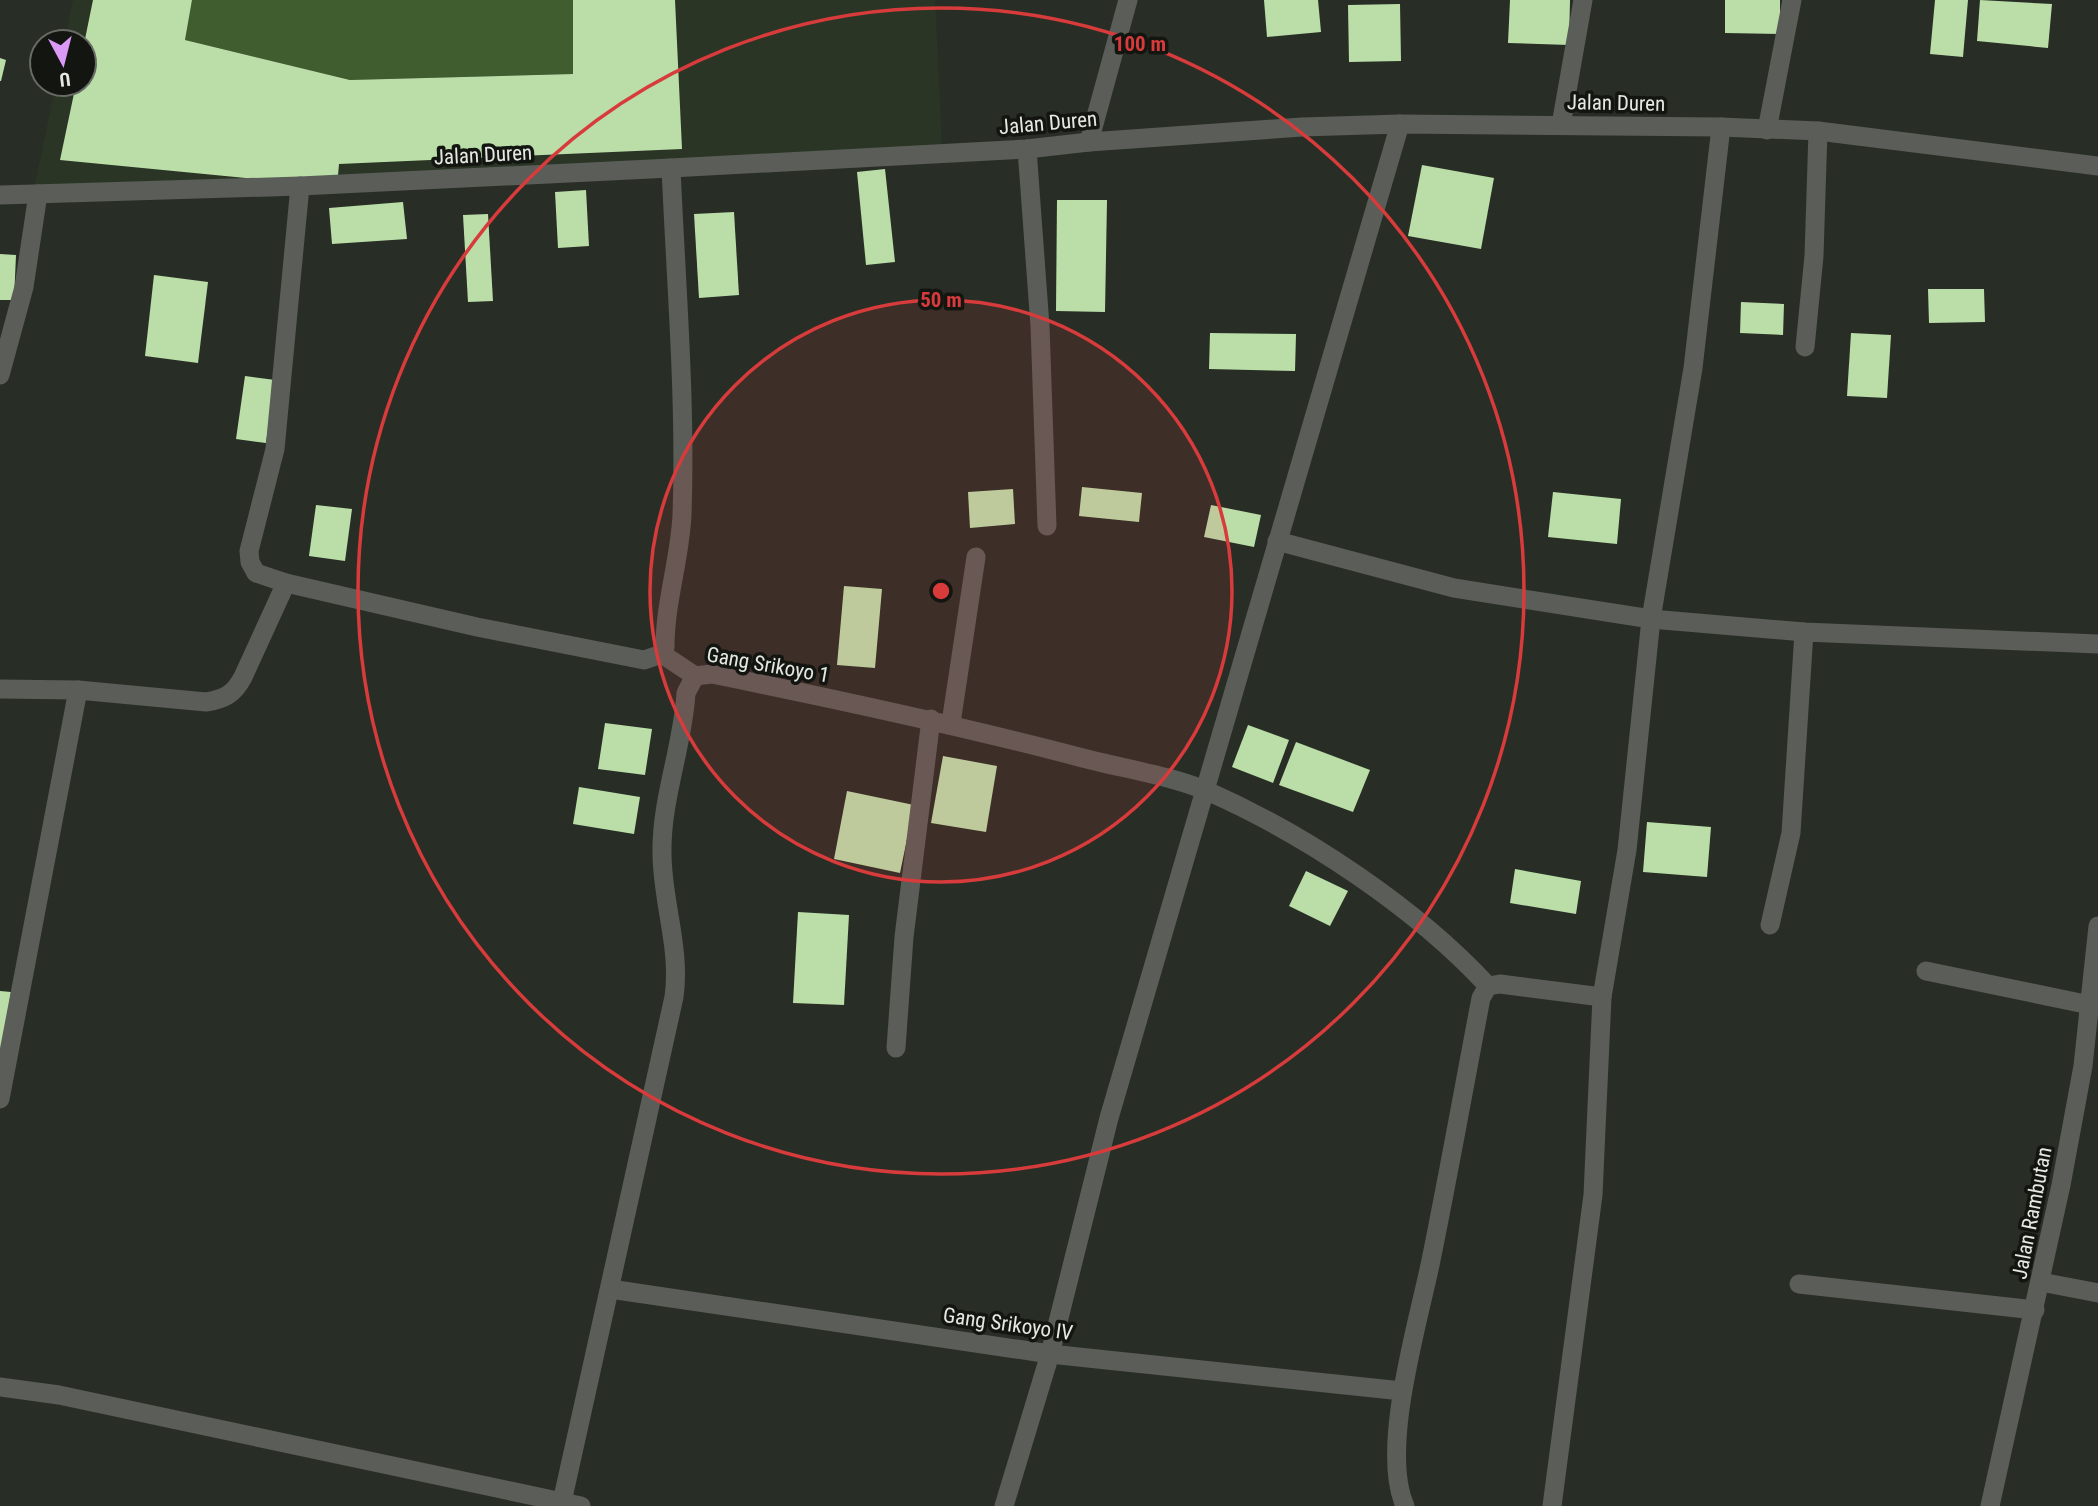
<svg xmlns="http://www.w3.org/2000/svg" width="2098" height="1506" font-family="'Roboto Condensed',sans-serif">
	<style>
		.built { fill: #2b3526 }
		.green { fill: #3f5d2e }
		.building { fill: #bbdea9 }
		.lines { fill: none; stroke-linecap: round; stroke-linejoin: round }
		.minor { stroke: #5a5d58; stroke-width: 19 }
		.ring { fill: none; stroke: #d73b3b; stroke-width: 3.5 }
		.labels { text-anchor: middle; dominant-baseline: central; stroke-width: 7; stroke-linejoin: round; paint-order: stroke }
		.street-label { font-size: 21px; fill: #e4e9e2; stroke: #131511 }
		.centre { fill: #d73b3b; stroke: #131511; stroke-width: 3.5 }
		.ring-label { font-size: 21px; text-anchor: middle; font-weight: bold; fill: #d73b3b; stroke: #131511; stroke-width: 7; stroke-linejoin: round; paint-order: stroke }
	</style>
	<rect width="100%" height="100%" fill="#282e25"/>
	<path class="built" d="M 73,0 L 935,0 L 942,149 L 33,194 L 56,84 L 84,84 L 84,42 L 65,42 Z"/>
	<path class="green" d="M 192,0 L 573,0 L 573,74 L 350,80 L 185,40 Z"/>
	<g class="building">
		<path d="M 93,0 L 192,0 L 185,40 L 350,80 L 573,74 L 573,0 L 675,0 L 682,149 L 339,164 L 337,187 L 60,160 L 76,84 L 84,84 L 84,44 Z"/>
		<path d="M 1264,0 L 1318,0 L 1321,32 L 1267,37 Z"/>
		<path d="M 1510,0 L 1570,0 L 1569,45 L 1508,43 Z"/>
		<path d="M 1725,0 L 1780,0 L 1780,34 L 1725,33 Z"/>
		<path d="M 1935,0 L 1968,0 L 1963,57 L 1930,54 Z"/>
		<path d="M 1980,0 L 2052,4 L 2048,48 L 1977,41 Z"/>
		<path d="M 1400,4 L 1401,61 L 1349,62 L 1348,5 Z"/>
		<path d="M 0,58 L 6,60 L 1,81 L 0,81 Z"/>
		<path d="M 1422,165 L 1494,178 L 1481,249 L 1408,236 Z"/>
		<path d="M 885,169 L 895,262 L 866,265 L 857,172 Z"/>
		<path d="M 586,190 L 589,246 L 558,248 L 555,192 Z"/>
		<path d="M 1057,200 L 1107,200 L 1105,312 L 1056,311 Z"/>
		<path d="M 403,202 L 407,239 L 332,244 L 329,208 Z"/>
		<path d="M 734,212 L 739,295 L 699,298 L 694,214 Z"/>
		<path d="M 488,214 L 493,301 L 468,302 L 463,215 Z"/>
		<path d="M 0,254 L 16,255 L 14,300 L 0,300 Z"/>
		<path d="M 154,275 L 208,282 L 198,363 L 145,356 Z"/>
		<path d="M 1928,289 L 1984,289 L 1985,322 L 1929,323 Z"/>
		<path d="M 1741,302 L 1784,304 L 1783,335 L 1740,333 Z"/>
		<path d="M 1210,333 L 1296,334 L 1295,371 L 1209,369 Z"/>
		<path d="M 1851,333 L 1891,335 L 1887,398 L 1847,396 Z"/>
		<path d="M 245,376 L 275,380 L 266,443 L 236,439 Z"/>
		<path d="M 1082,487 L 1142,493 L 1139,522 L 1079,516 Z"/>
		<path d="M 1013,489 L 1015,524 L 970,528 L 968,492 Z"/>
		<path d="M 1553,492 L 1621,499 L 1617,544 L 1548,537 Z"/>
		<path d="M 316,505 L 352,509 L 345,561 L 309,556 Z"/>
		<path d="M 1211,505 L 1261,515 L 1254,547 L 1204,537 Z"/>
		<path d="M 844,586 L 882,589 L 875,668 L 837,665 Z"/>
		<path d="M 605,723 L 652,729 L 645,775 L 598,769 Z"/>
		<path d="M 1248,725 L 1289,740 L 1273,783 L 1232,767 Z"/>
		<path d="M 1296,742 L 1370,770 L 1353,812 L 1279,785 Z"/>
		<path d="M 943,756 L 997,766 L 986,832 L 931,823 Z"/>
		<path d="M 579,787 L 640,797 L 634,834 L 573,824 Z"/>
		<path d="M 847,791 L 914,805 L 900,873 L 834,859 Z"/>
		<path d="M 1647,822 L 1711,827 L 1707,877 L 1643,872 Z"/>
		<path d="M 1515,869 L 1581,881 L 1576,914 L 1510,903 Z"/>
		<path d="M 1306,871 L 1348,891 L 1330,926 L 1289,906 Z"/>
		<path d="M 798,912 L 849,915 L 844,1005 L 793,1003 Z"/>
		<path d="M 0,991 L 11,992 L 0,1058 Z"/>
	</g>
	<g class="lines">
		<g class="minor">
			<path d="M 1561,125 L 1583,0"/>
			<path d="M 1767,130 L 1792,0"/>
			<path d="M 1089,142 L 1128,0"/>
			<path d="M 1027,149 L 1040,326 L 1047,526"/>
			<path d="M 300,186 L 275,449 L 249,551 L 250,562 L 256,573 L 286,583 L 477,627 L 644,660 L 662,654 L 695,676 L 712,674 C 835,699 957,725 1079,757 C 1119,768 1169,775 1207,791 C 1305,834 1416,908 1488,986"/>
			<path d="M 0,195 L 300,186 L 671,168 L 1027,149 L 1089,142 L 1302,127 L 1400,124 L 1721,127 L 1818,131 L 2098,166"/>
			<path d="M 1805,347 L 1814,256 L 1818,131"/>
			<path d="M 0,375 L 24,287 L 38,194"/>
			<path d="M 1277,541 L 1454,588 L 1651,619 L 1804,632 L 2098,644"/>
			<path d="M 662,654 L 665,647 C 665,602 680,559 682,515 C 686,400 676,283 671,168"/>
			<path d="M 0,689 L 78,690 L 206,702 C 225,699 234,694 243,677 L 286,583"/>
			<path d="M 951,723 L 976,557"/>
			<path d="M 1770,925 L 1791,833 L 1804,632"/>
			<path d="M 1926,971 L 2090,1005"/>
			<path d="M 896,1048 L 904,937 L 931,719"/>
			<path d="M 0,1099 L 78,690"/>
			<path d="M 2041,1282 L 2098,1293"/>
			<path d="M 1799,1284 L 2035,1310"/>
			<path d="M 610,1289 L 1050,1354 L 1402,1391"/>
			<path d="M 0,1387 L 59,1395 L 581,1506"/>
			<path d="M 562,1502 L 674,997 C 681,948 662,902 662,853 C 661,799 683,746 686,693 L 695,676"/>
			<path d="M 1004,1506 L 1050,1354 L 1109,1118 L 1400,124"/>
			<path d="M 1405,1506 C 1380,1450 1417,1327 1430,1265 C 1448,1177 1464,1087 1481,998 L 1488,986 L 1500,984 L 1602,997"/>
			<path d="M 1552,1506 L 1593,1195 L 1602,997 L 1627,850 L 1651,619 L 1693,368 L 1721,127"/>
			<path d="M 1990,1506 L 2061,1185 L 2083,1066 L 2098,926"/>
		</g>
	</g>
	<circle cx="941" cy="591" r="291" fill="#d73b3b" fill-opacity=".12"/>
	<g class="ring">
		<circle cx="941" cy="591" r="291"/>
		<circle cx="941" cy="591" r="583"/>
	</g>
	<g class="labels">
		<g class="street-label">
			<text transform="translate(1616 103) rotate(1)">Jalan Duren</text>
			<text transform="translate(1048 123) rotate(-5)">Jalan Duren</text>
			<text transform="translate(483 155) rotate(-3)">Jalan Duren</text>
			<text transform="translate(768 665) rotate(10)">Gang Srikoyo 1</text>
			<text transform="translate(2032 1213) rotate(-79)">Jalan Rambutan</text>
			<text transform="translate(1008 1324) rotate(8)">Gang Srikoyo IV</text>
		</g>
	</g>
	<circle cx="941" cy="591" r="10" class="centre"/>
	<g class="ring-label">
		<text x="1140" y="51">100 m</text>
		<text x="941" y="307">50 m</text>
	</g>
	<g transform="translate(63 63) rotate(173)"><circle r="33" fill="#131511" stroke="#676a65" stroke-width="2"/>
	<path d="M0-5L12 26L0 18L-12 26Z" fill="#da9af6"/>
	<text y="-10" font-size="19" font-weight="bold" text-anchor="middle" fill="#e4e9e2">U</text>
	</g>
</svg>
